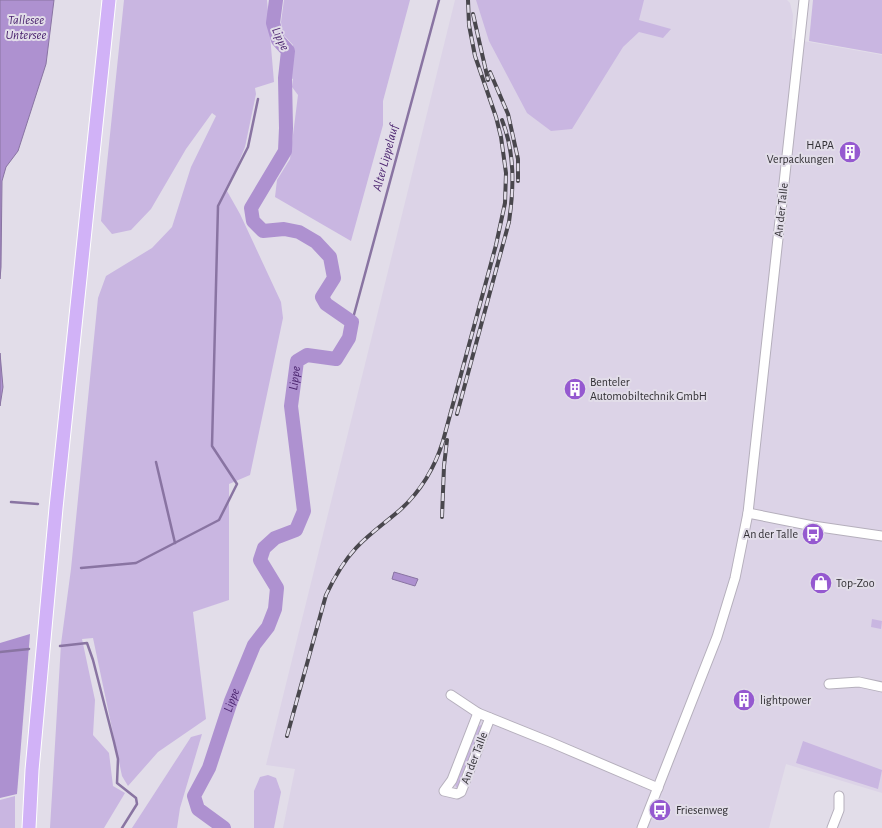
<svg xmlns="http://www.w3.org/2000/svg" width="882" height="828" font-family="'Alegreya Sans',sans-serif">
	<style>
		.built { fill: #dcd3e7 }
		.green { fill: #c9b6e1 }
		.forest { fill: #ad91d0 }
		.water { fill: #ae91d0; stroke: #8974a2 }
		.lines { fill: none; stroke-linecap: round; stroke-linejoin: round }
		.stream { stroke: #8974a2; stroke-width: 2.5 }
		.river { stroke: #ae91d0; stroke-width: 14 }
		.minor-casing { stroke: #b5afbc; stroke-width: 11 }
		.highway-casing { stroke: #fff; stroke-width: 15 }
		.minor { stroke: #fff; stroke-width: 9 }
		.highway { stroke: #d1b2f7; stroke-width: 13 }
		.rail-casing { stroke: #49474d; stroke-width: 4 }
		.rail { stroke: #e2dde9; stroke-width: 2.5; stroke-dasharray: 8; stroke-linecap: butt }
		.labels { text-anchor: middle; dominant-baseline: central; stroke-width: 4; stroke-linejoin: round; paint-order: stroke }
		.poi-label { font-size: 12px; fill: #323035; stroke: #e2dde9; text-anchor: start }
		.street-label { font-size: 12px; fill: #323035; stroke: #e2dde9 }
		.water-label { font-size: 13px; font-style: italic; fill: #4c2570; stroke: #e2dde9 }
	</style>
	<rect width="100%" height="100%" fill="#e2dde9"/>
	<path class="built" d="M 455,0 L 787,0 L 790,3 L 793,15 L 792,39 L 882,55 L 882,793 L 786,764 L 769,828 L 283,828 L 295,769 L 266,765 Z"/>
	<g class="green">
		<path d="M 124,0 L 267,0 L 274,82 L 255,88 L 256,94 L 245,147 L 227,191 L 240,214 L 281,302 L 283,318 L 250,475 L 229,484 L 229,600 L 193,612 L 206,719 L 158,752 L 128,786 L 122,776 L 93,638 L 82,639 L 95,700 L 93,735 L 109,753 L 113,786 L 125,793 L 104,828 L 50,828 L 61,644 L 71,569 L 98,298 L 106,276 L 152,248 L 172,227 L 191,167 L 216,116 L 212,113 L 186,149 L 151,209 L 131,230 L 112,234 L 101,221 Z"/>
		<path d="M 284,0 L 410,0 L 383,101 L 383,125 L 351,241 L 275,197 L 277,180 L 290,159 L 298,95 L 292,87 L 293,79 L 289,78 L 293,45 L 283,34 L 281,22 Z"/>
		<path d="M 476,0 L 644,0 L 639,20 L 671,29 L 663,38 L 639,32 L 623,47 L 572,129 L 551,131 L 527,113 L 489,41 Z"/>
		<path d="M 813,0 L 882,0 L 882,54 L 809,41 Z"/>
		<path d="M 872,619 L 882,621 L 881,629 L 871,627 Z"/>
		<path d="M 481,725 L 483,729 L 460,788 L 457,788 L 455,785 L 477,727 Z"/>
		<path d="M 202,734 L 180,808 L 177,828 L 132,828 L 191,737 Z"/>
		<path d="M 803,741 L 882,770 L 878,789 L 796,763 Z"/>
		<path d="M 268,775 L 276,778 L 281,792 L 274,828 L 254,828 L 254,791 L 260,777 Z"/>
		<path d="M 15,796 L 15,828 L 0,828 L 0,800 Z"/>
	</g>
	<path class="forest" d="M 30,634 L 17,794 L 0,798 L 0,643 Z"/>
	<g class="water">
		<path d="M 0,0 L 54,0 L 46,64 L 18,151 L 6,167 L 2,181 L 1,267 L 0,279 Z"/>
		<path d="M 0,353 L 3,387 L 0,406 Z"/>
		<path d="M 394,572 L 418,579 L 415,586 L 392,579 Z"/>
	</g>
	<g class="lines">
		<g class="stream">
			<path d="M 352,322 L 439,0"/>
			<path d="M 156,462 L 175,543"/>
			<path d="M 11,502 L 38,504"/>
			<path d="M 81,568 L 136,563 L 219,520 L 237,484 L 212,446 L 218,206 L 248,147 L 258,99"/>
			<path d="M 60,646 L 87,643 L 93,660 L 114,742 L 118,759 L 117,783 L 136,798 L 137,804 L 122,828"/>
			<path d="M 0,652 L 29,649"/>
		</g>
		<path class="river" id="s1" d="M 224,828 L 198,809 L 194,796 L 209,768 L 231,701 L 254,645 L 268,627 L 275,609 L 277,588 L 260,560 L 264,548 L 275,538 L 296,530 L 304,511 L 291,406 L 297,361 L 307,355 L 336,359 L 349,338 L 352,322 L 326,304 L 322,297 L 334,278 L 330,257 L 316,242 L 299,232 L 284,229 L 263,231 L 253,221 L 251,208 L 285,151 L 286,128 L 285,78 L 288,51 L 278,40 L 273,23 L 276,0"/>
		<g class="minor-casing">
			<g id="minor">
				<path d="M 748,513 L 813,526 L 882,536"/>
				<path d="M 829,684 L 859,682 L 882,687"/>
				<path d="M 451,695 L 478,713 L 550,742 L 658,788"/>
				<path d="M 478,713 L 452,780 L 444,791 L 457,794 L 461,792 L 490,718"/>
				<path d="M 642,828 L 717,637 L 735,578 L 748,513 L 804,0"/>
				<path d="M 832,828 L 839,810 L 839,796"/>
			</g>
		</g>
		<g class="highway-casing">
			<path id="highway" d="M 29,828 L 32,770 L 56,508 L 109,0"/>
		</g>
		<use href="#minor" class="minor"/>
		<use href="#highway" class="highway"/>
		<g class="rail-casing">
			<g id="rail">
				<path d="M 473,14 L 488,80"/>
				<path d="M 490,72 L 508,114 L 518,159 L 518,181"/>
				<path d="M 457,414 L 509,222 C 514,187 515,153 502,120"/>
				<path d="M 442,517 L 444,466 L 447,440"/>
				<path d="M 287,736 L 326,595 C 334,578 343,562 356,548 C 369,534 385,523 400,510 C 420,492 435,467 443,441 L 496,245 L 505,203 L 506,173 L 501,137 L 496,117 L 475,56 L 469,25 L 468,0"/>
			</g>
		</g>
		<use href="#rail" class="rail"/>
	</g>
	<defs>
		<g id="building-disc" transform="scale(1.15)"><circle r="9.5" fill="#9559d0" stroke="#e2dde9"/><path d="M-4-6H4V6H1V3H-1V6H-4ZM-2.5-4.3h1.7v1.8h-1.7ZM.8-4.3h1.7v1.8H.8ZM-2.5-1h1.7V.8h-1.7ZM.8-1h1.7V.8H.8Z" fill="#fff"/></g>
		<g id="bus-disc" transform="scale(1.15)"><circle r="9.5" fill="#9559d0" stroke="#e2dde9"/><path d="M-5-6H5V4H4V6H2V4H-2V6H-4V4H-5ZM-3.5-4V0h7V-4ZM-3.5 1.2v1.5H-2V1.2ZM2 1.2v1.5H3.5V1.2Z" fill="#fff"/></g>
		<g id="shop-disc" transform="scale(1.15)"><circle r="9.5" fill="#9559d0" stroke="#e2dde9"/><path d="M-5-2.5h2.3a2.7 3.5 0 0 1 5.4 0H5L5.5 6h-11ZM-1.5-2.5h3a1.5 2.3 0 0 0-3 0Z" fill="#fff"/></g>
	</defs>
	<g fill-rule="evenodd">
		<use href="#building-disc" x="850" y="152"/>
		<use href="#building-disc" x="575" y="389"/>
		<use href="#bus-disc" x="813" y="534"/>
		<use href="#shop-disc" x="821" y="583"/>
		<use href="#building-disc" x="744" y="700"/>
		<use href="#bus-disc" x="660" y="810"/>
	</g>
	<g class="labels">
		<g class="poi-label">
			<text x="834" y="145" text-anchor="end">HAPA<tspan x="834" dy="14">Verpackungen</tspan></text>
			<text x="590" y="382">Benteler<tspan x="590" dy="14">Automobiltechnik GmbH</tspan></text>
			<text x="798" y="534" text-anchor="end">An der Talle</text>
			<text x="836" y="583">Top-Zoo</text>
			<text x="760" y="700">lightpower</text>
			<text x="676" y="810">Friesenweg</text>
		</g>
		<g class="street-label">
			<text transform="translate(781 210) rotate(-84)">An der Talle</text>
			<text transform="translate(474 758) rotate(-69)">An der Talle</text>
		</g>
		<g class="water-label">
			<text x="26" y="20">Tallesee<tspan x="26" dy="15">Untersee</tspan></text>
			<text transform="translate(280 39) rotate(65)">Lippe</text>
			<text transform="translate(386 158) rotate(-75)">Alter Lippelauf</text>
			<text stroke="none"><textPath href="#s1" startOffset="509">Lippe</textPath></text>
			<text stroke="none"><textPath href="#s1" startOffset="149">Lippe</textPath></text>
		</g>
	</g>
</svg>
